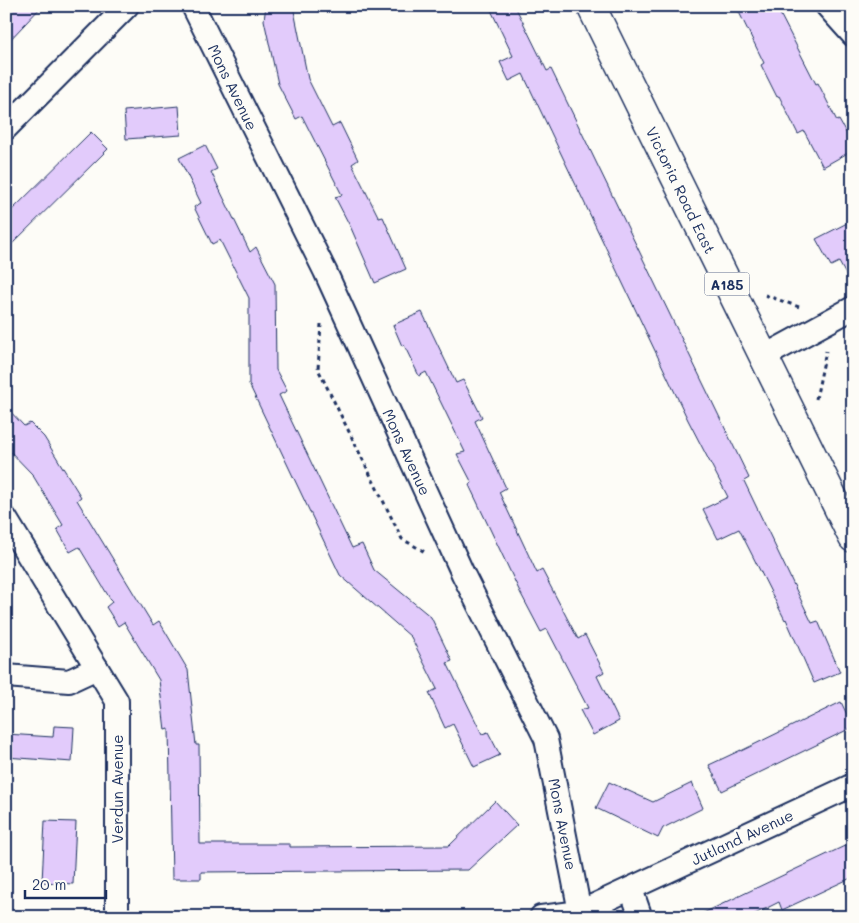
<svg xmlns="http://www.w3.org/2000/svg" width="859" height="923" font-family="Mali,sans-serif">
	<style>
		.building { fill: #e2cbfb; stroke: #1b2f5e }
		.lines { fill: none; stroke-linecap: round; stroke-linejoin: round }
		.street-casing { stroke: #1b2f5e; stroke-width: 26 }
		.primary-casing { stroke: #1b2f5e; stroke-width: 31 }
		.path { stroke: #1b2f5e; stroke-width: 3; stroke-dasharray: 4 4; stroke-linecap: butt }
		.street { stroke: #fdfcf7; stroke-width: 22 }
		.primary { stroke: #fdfcf7; stroke-width: 28 }
		.labels { text-anchor: middle; dominant-baseline: central; stroke-width: 5; stroke-linejoin: round; paint-order: stroke }
		.shield { fill: #fdfcf7; stroke: #5f6c8c; stroke-width: 1 }
		.shield-label { font-size: 14px; font-weight: bold; fill: #1b2f5e }
		.street-label { font-size: 15px; fill: #1b2f5e; stroke: #fdfcf7 }
	</style>
	<rect width="100%" height="100%" fill="#fdfcf7"/>
	<filter id="ink" filterUnits="userSpaceOnUse"><feTurbulence type="fractalNoise" baseFrequency=".02" numOctaves="2"/><feDisplacementMap in="SourceGraphic" scale="10" xChannelSelector="R" yChannelSelector="G"/><feConvolveMatrix kernelMatrix="1 2 1 2 8 2 1 2 1" color-interpolation-filters="sRGB"/></filter>
	<g filter="url(#ink)">
		<g class="building">
			<path d="M 6,6 L 42,6 L 6,44 Z"/>
			<path d="M 266,6 L 293,6 L 308,79 L 332,127 L 340,123 L 358,160 L 352,164 L 379,218 L 383,217 L 406,269 L 375,283 L 351,228 L 335,197 L 342,195 L 302,116 L 296,119 L 278,84 L 264,20 Z"/>
			<path d="M 489,6 L 515,6 L 547,71 L 551,69 L 749,478 L 744,481 L 812,623 L 818,621 L 840,672 L 814,683 L 786,619 L 785,620 L 739,529 L 718,539 L 703,509 L 728,497 L 688,420 L 523,74 L 509,81 L 500,62 L 513,56 Z"/>
			<path d="M 736,6 L 776,6 L 816,84 L 818,83 L 837,121 L 839,120 L 853,145 L 853,150 L 823,167 L 804,131 L 798,134 L 779,96 L 777,97 L 761,65 L 764,63 Z"/>
			<path d="M 179,106 L 181,135 L 126,139 L 124,111 Z"/>
			<path d="M 91,132 L 108,149 L 6,250 L 6,216 Z"/>
			<path d="M 205,145 L 217,169 L 211,172 L 250,252 L 256,247 L 275,284 L 276,370 L 287,391 L 279,395 L 352,548 L 362,544 L 374,570 L 431,617 L 452,661 L 447,663 L 482,734 L 488,732 L 500,755 L 474,767 L 453,724 L 445,728 L 429,693 L 437,689 L 411,637 L 340,575 L 249,384 L 249,298 L 220,240 L 212,244 L 194,207 L 201,203 L 179,158 Z"/>
			<path d="M 853,220 L 853,287 L 839,262 L 831,266 L 816,239 Z"/>
			<path d="M 422,312 L 456,383 L 463,380 L 482,417 L 475,421 L 506,488 L 499,492 L 537,573 L 542,570 L 578,639 L 585,635 L 604,672 L 597,676 L 619,721 L 593,735 L 580,710 L 588,708 L 547,629 L 541,632 L 520,592 L 469,485 L 472,483 L 457,454 L 465,452 L 426,372 L 419,376 L 404,345 L 402,346 L 393,325 Z"/>
			<path d="M 6,407 L 24,426 L 30,423 L 44,437 L 81,497 L 77,500 L 153,625 L 159,621 L 188,670 L 196,745 L 199,745 L 200,844 L 290,844 L 290,847 L 449,846 L 495,801 L 517,825 L 468,870 L 201,872 L 201,879 L 172,879 L 169,729 L 165,730 L 159,680 L 124,622 L 118,626 L 106,607 L 112,602 L 79,547 L 70,552 L 57,529 L 63,525 L 32,474 L 6,447 Z"/>
			<path d="M 841,702 L 853,727 L 722,791 L 709,765 L 741,750 L 741,751 Z"/>
			<path d="M 54,726 L 74,727 L 72,762 L 6,757 L 6,734 L 53,737 Z"/>
			<path d="M 609,782 L 653,802 L 692,783 L 703,808 L 663,828 L 658,838 L 596,808 Z"/>
			<path d="M 45,821 L 76,822 L 73,884 L 42,882 Z"/>
			<path d="M 853,842 L 853,877 L 782,910 L 779,902 L 749,917 L 695,917 Z"/>
		</g>
		<g class="lines">
			<g class="street-casing">
				<g id="street">
					<path d="M 193,6 L 325,271 L 463,574 L 546,739 L 580,912"/>
					<path d="M 827,6 L 853,35"/>
					<path d="M 6,128 L 127,6"/>
					<path d="M 763,357 L 853,308"/>
					<path d="M 6,519 L 117,701 L 117,917"/>
					<path d="M 6,676 L 69,681 L 97,668"/>
					<path d="M 631,889 L 639,912 L 638,917"/>
					<path d="M 541,917 L 580,912 L 853,785"/>
				</g>
			</g>
			<g class="primary-casing">
				<path id="primary" d="M 591,6 L 853,538"/>
			</g>
			<g class="path">
				<path d="M 765,295 L 802,308"/>
				<path d="M 321,324 L 318,369 L 402,539 L 425,552"/>
				<path d="M 816,399 L 826,351"/>
			</g>
			<use href="#street" class="street"/>
			<use href="#primary" class="primary"/>
		</g>
	</g>
	<g class="labels">
		<rect class="shield" x="704.5" y="272.5" width="45" height="23" rx="4"/>
		<g class="shield-label">
			<text x="727" y="284">A185</text>
		</g>
		<g class="street-label">
			<text transform="translate(233 87) rotate(64)">Mons Avenue</text>
			<text transform="translate(681 190) rotate(64)">Victoria Road East</text>
			<text transform="translate(407 452) rotate(65)">Mons Avenue</text>
			<text transform="translate(117 789) rotate(-90)">Verdun Avenue</text>
			<text transform="translate(563 824) rotate(79)">Mons Avenue</text>
			<text transform="translate(742 837) rotate(-25)">Jutland Avenue</text>
		</g>
	</g>
	<rect width="859" height="923" fill="none" stroke="#fdfcf7" stroke-width="25"/>
	<rect x="12" y="12" width="834" height="898" fill="none" stroke="#1b2f5e" stroke-width="2" filter="url(#ink)"/>
	<path d="M25 890v8h81v-8" fill="none" stroke="#1b2f5e" stroke-width="2.5"/>
	<text x="32" y="890" font-size="15" fill="#1b2f5e" stroke="#fdfcf7" stroke-width="4" paint-order="stroke">20 m</text>
</svg>
